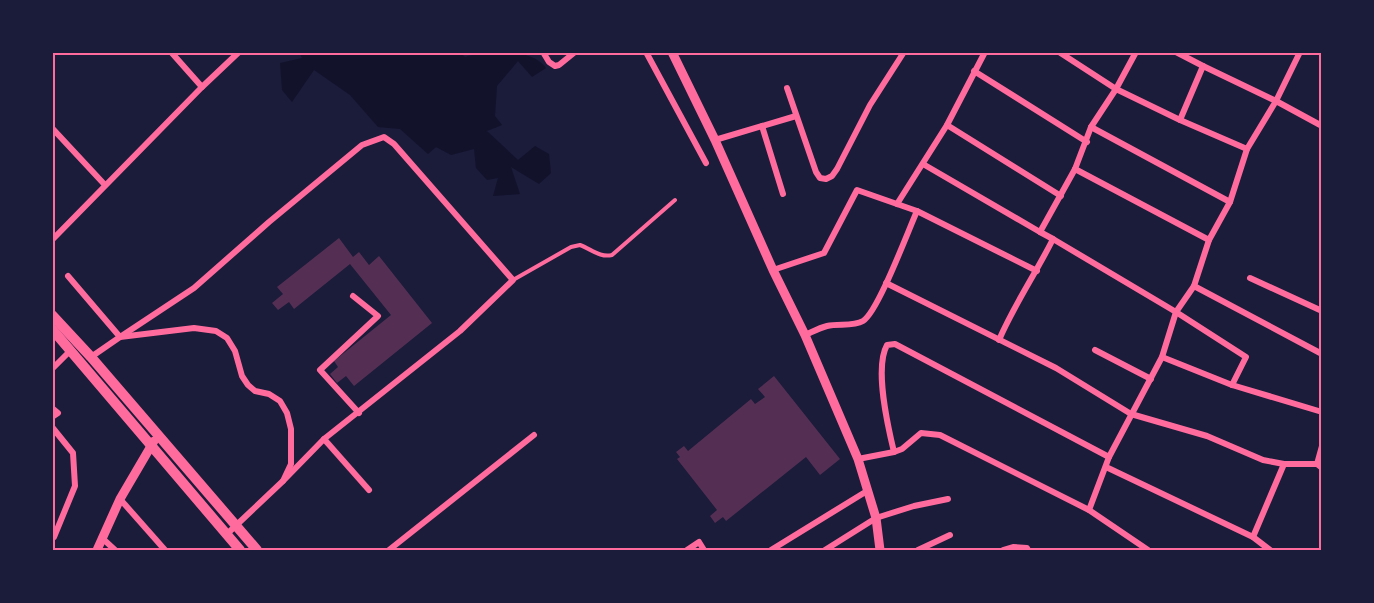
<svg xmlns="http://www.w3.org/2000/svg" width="1374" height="603" font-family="Literata,serif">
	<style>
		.water { fill: #12122b }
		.building { fill: #542f53 }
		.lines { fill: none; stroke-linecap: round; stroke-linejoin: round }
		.service { stroke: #ff6b9d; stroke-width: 4 }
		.minor { stroke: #ff6b9d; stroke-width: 6 }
		.tertiary { stroke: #ff6b9d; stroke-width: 9 }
		.secondary { stroke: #ff6b9d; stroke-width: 10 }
		.neatline { fill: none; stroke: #ff6b9d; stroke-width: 2 }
	</style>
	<rect width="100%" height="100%" fill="#1b1b3a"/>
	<path class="water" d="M 299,52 L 464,52 L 462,54 L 465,57 C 486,49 533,48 546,68 L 532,77 L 518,61 L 497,86 L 495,116 L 502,125 L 487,131 L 518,160 L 535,146 L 549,154 L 551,173 L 539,184 L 511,167 L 520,194 L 493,196 L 498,178 L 487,180 L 476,168 L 474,149 L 451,155 L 436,147 L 428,154 L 400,129 L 378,127 L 350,95 L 314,70 L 292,102 L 282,90 L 280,63 L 302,58 Z"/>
	<g class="building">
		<path d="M 339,238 L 353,257 L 359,252 L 369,265 L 379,256 L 432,323 L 354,386 L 346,376 L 337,383 L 330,374 L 338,367 L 334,361 L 391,315 L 350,264 L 294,309 L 289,302 L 278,310 L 272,303 L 283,294 L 277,287 Z"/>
		<path d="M 774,376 L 840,459 L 820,475 L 806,457 L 726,521 L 723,517 L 715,523 L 710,516 L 717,510 L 677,459 L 680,457 L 676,452 L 684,446 L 688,451 L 751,399 L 755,404 L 765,397 L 758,389 Z"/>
	</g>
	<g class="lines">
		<path class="service" d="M 513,280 L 571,247 L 580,245 C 591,249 600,258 612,255 L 675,200"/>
		<g class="minor">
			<path d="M 543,52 L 549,62 L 555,66 L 559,65 L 575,52"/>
			<path d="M 646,52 L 706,163"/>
			<path d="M 1059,52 L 1116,89 L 1180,120 L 1247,149"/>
			<path d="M 1176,52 L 1203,66"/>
			<path d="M 974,71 L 1087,142"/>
			<path d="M 202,87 L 239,52"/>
			<path d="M 787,88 L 816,172 L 820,178 L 826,179 L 832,176 L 837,169 L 870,105 L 904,52"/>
			<path d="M 1180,120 L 1203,66 L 1276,101 L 1322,126"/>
			<path d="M 947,125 L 1061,196"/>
			<path d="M 762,126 L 783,194"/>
			<path d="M 1091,127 L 1230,202"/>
			<path d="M 52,128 L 105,185"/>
			<path d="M 715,140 L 796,116"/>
			<path d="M 923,164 L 1040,232"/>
			<path d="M 1075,169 L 1209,240"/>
			<path d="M 897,204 L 947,125 L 985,52"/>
			<path d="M 1053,239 L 1176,312 L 1246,357 L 1232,385"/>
			<path d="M 52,240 L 202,87 L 171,52"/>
			<path d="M 773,270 L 824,253 L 857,190 L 917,211 L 1037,271"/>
			<path d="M 68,276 L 120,337 L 194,288 L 269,222 L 362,145 L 384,137 L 394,144 L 513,280 L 460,331 L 324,439 L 283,481"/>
			<path d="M 1250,278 L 1322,311"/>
			<path d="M 886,283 L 1056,368 L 1131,414 L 1207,436 L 1263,460 L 1284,464 L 1317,464"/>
			<path d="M 1194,286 L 1322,354"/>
			<path d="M 353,296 L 378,316 L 320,370 L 359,413"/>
			<path d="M 805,335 C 812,332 819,328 827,326 C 838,323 853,327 863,321 C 878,312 908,231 917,211"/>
			<path d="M 999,340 C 1014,305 1036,273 1053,239 L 1040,232 L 1075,169 L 1091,127 L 1116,89 L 1136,52"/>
			<path d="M 1095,350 L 1151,379"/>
			<path d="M 91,357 L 120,337 L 194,328 L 216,331 L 227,338 L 235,351 L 242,376 L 248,385 L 255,391 L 269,394 L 280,401 L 287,413 L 291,429 L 291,464 L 283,481 L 227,534"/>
			<path d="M 1162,357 L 1232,385 L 1322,412"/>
			<path d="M 52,369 L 71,350"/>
			<path d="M 52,408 L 58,413 L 52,417"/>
			<path d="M 52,427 L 73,453 L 75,486 L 54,537 L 52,537"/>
			<path d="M 324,439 L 369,490"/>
			<path d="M 1322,446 L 1317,464 L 1322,468"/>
			<path d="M 894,452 C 888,427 874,368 887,345 L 895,344 L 1109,457"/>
			<path d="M 858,459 L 894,452 L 902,449 L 921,433 L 940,435 L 1089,510 L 1148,550"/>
			<path d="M 1106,467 L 1253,537 L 1270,550"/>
			<path d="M 120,499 L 165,550"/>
			<path d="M 1089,510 L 1109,457 L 1162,357 L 1176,312 L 1194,286 L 1209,240 L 1230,202 L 1247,149 L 1276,101 L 1300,52"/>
			<path d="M 1253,537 L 1284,464"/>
			<path d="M 102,538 L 115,550"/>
			<path d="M 389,550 L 534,435"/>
			<path d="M 687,550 L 699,542 L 704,550"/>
			<path d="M 771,550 L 867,491"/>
			<path d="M 825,550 L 876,518 L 914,506 L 948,499"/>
			<path d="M 918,550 L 950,535"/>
			<path d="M 1003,550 L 1013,547 L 1027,548 L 1028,550"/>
		</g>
		<g class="tertiary">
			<path d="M 672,52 L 715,140 L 773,270 L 805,335 L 858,459 L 876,518 L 880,550"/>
			<path d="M 97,550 L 120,499 L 154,441"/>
		</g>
		<g class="secondary">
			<path d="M 52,315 L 91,357 L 257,550"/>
			<path d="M 52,329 L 240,550"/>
		</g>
	</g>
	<rect width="1374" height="603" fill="none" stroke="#1b1b3a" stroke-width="108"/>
	<rect x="54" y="54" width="1266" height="495" class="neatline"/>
</svg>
